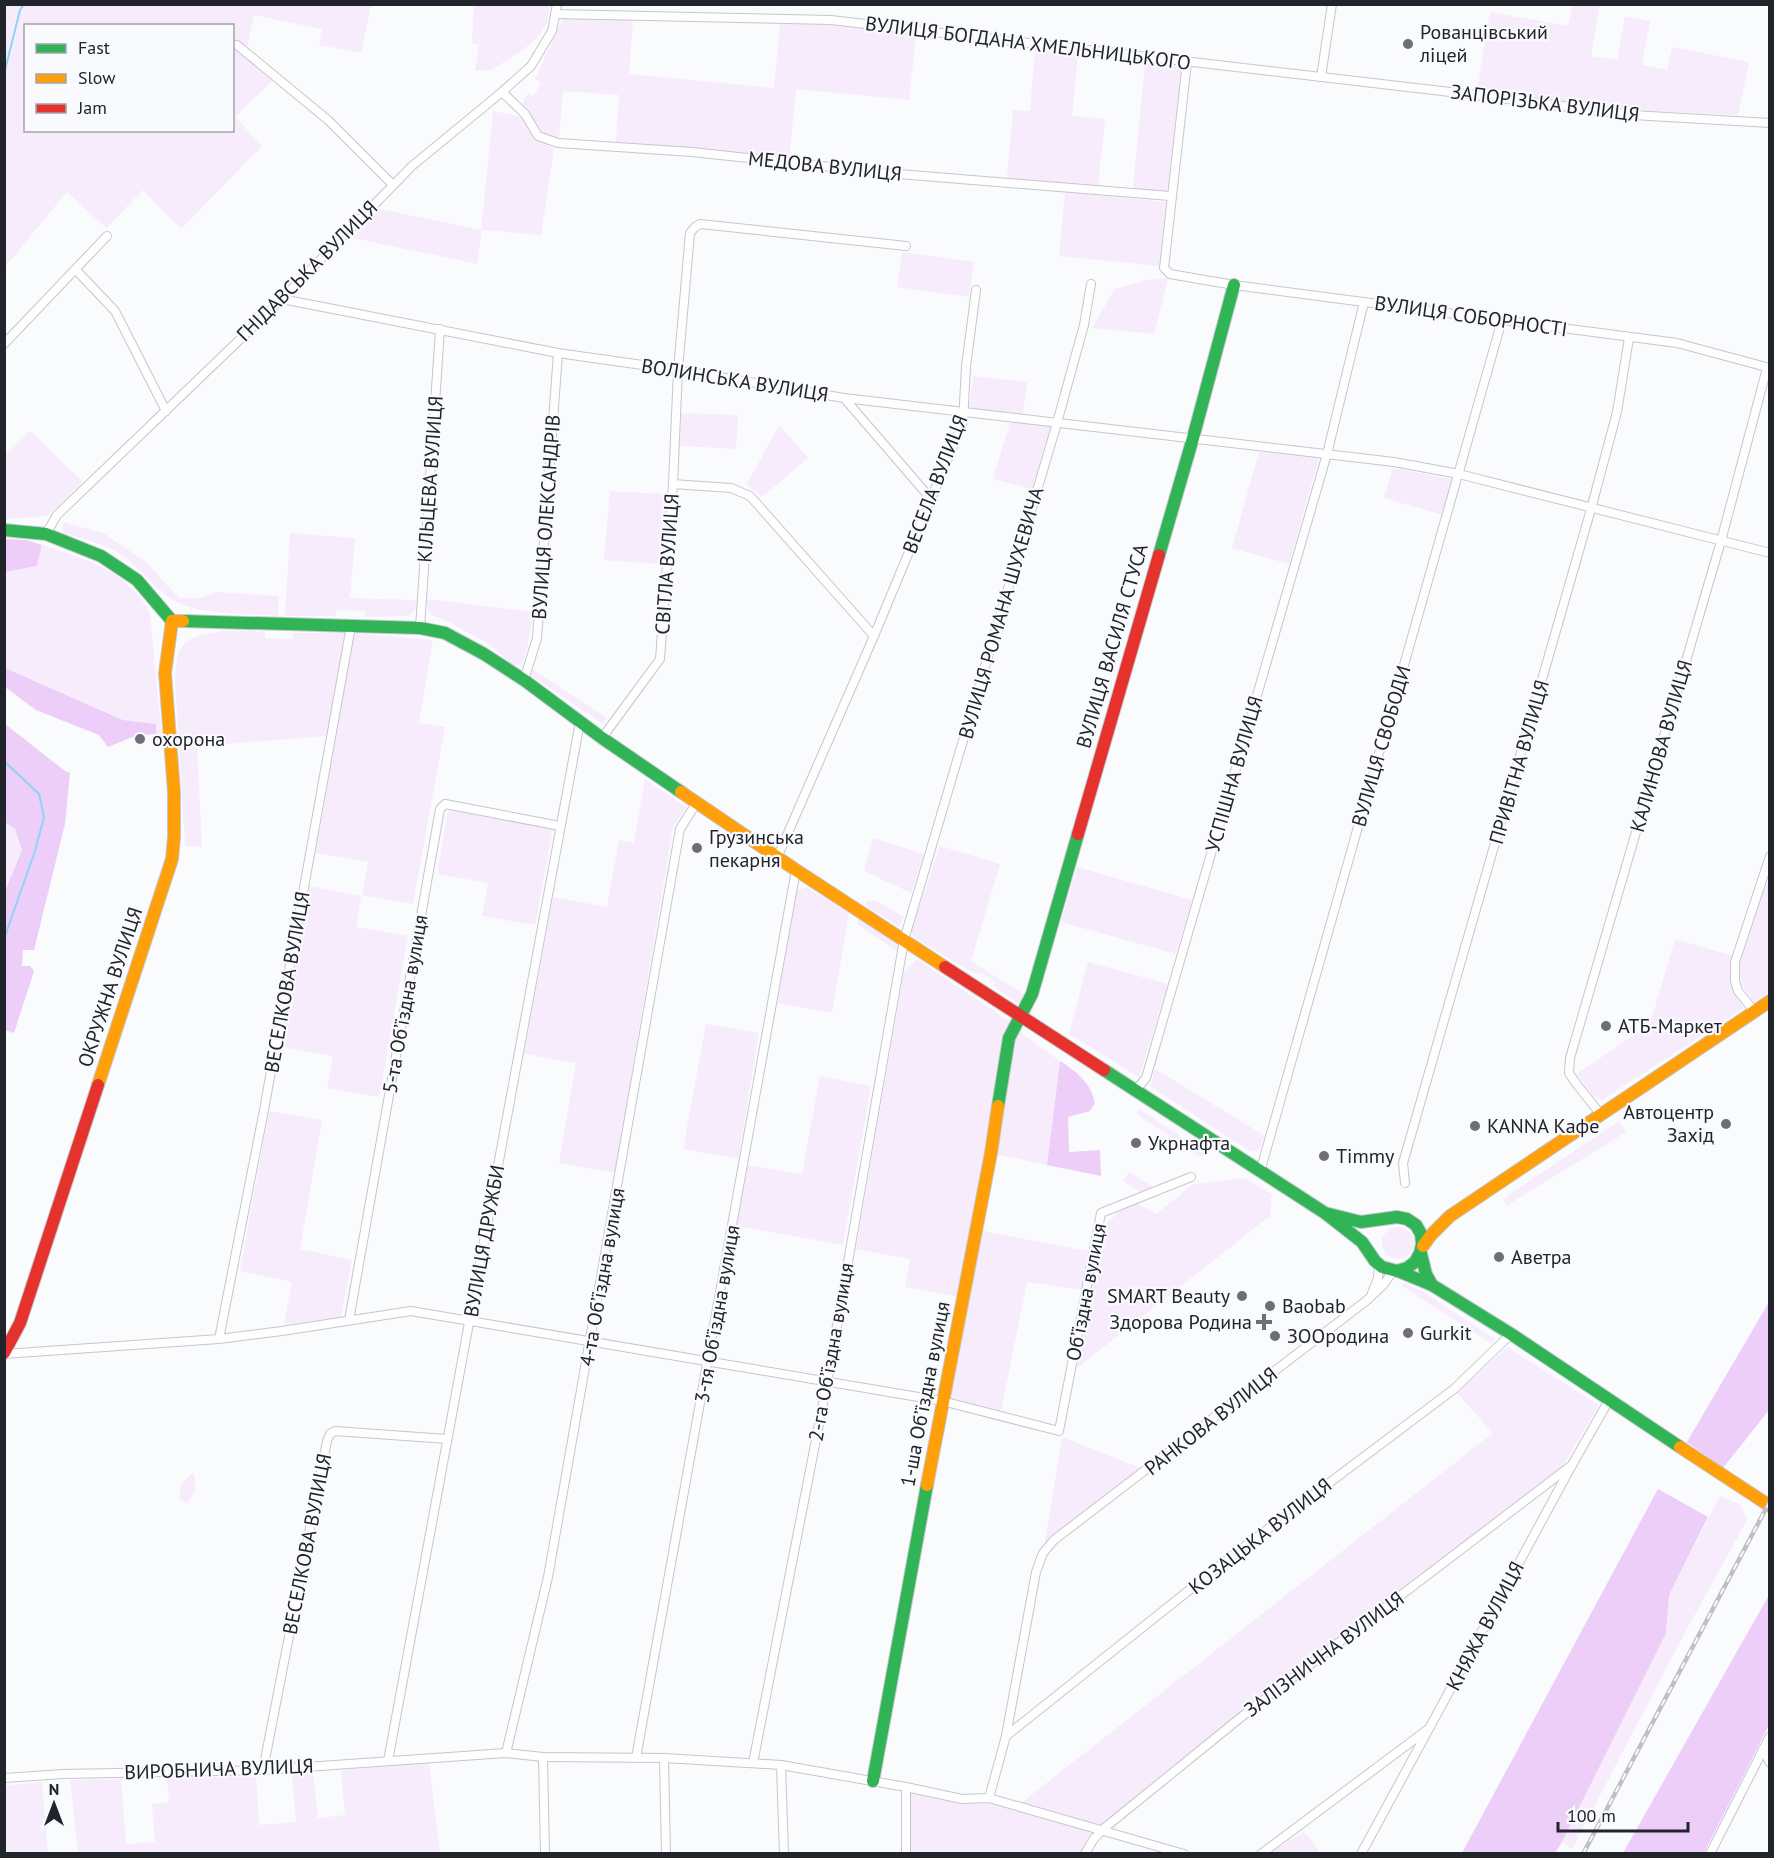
<svg xmlns="http://www.w3.org/2000/svg" width="1774" height="1858" font-family="'PT Sans',sans-serif">
	<style>
		.green { fill: #f7ecfc }
		.forest { fill: #eccef9 }
		.lines { fill: none; stroke-linecap: round; stroke-linejoin: round }
		.stream { stroke: #8ed4f8; stroke-width: 2 }
		.street-casing { stroke: #c5c7cc; stroke-width: 10 }
		.fast-casing { stroke: #c5c7cc; stroke-width: 14 }
		.slow-casing { stroke: #c5c7cc; stroke-width: 14 }
		.jam-casing { stroke: #c5c7cc; stroke-width: 14 }
		.street { stroke: #fefeff; stroke-width: 8 }
		.fast { stroke: #30b455; stroke-width: 12 }
		.slow { stroke: #ff9f0a; stroke-width: 12 }
		.jam { stroke: #e5322d; stroke-width: 12 }
		.rail-casing { stroke: #c0c0c2; stroke-width: 4.5 }
		.rail { stroke: #f9fafe; stroke-width: 2; stroke-dasharray: 7; stroke-linecap: butt }
		.poi-dot { fill: #6e6f74; stroke: #f9fafe; stroke-width: 2 }
		.labels { text-anchor: middle; dominant-baseline: central; stroke-width: 4.5; stroke-linejoin: round; paint-order: stroke }
		.poi-label { font-size: 20px; fill: #22242b; stroke: #f9fafe; text-anchor: start }
		.street-label { font-size: 20px; fill: #22242b; stroke: #f9fafe }
	</style>
	<rect width="100%" height="100%" fill="#fafbfd"/>
	<g class="green">
		<path d="M 5,5 L 371,5 L 361,53 L 319,45 L 322,29 L 254,15 L 247,48 L 237,40 L 233,46 L 232,26 L 26,26 L 26,130 L 232,130 L 233,48 L 272,81 L 235,117 L 262,146 L 181,229 L 143,190 L 106,228 L 67,192 L 5,267 Z"/>
		<path d="M 474,5 L 474,4 L 550,5 L 547,23 L 537,38 L 523,50 L 491,70 L 475,71 L 479,45 L 472,43 Z"/>
		<path d="M 1573,5 L 1600,5 L 1591,56 L 1617,60 L 1625,16 L 1650,21 L 1642,65 L 1667,70 L 1672,47 L 1749,62 L 1738,115 L 1633,110 L 1477,90 L 1490,12 L 1568,26 Z"/>
		<path d="M 563,18 L 633,20 L 629,74 L 774,88 L 780,24 L 830,25 L 916,35 L 909,100 L 796,89 L 789,158 L 693,148 L 616,142 L 619,95 L 563,91 L 559,138 L 541,132 L 529,112 L 522,104 L 528,93 L 534,96 L 541,82 L 535,79 Z"/>
		<path d="M 1035,49 L 1078,54 L 1072,116 L 1105,119 L 1098,186 L 1007,178 L 1013,110 L 1030,111 Z"/>
		<path d="M 1145,62 L 1182,67 L 1167,191 L 1133,189 Z"/>
		<path d="M 493,111 L 522,117 L 535,139 L 554,149 L 541,235 L 482,230 L 477,264 L 353,238 L 380,209 L 481,230 Z"/>
		<path d="M 1065,192 L 1166,202 L 1159,266 L 1059,256 Z"/>
		<path d="M 902,252 L 974,262 L 969,297 L 897,287 Z"/>
		<path d="M 1168,278 L 1154,334 L 1092,328 L 1115,289 L 1151,279 Z"/>
		<path d="M 973,376 L 1027,382 L 1023,414 L 969,408 Z"/>
		<path d="M 681,413 L 738,415 L 736,449 L 680,446 Z"/>
		<path d="M 1010,422 L 1051,426 L 1032,489 L 993,479 Z"/>
		<path d="M 779,425 L 808,458 L 762,497 L 747,484 Z"/>
		<path d="M 30,431 L 83,482 L 48,516 L 5,519 L 5,454 L 6,455 Z"/>
		<path d="M 1259,452 L 1319,458 L 1289,564 L 1232,548 Z"/>
		<path d="M 1393,468 L 1452,479 L 1443,515 L 1384,498 Z"/>
		<path d="M 610,491 L 664,494 L 661,564 L 604,560 Z"/>
		<path d="M 63,522 L 103,533 L 146,562 L 179,598 L 201,598 L 216,592 L 279,596 L 278,616 C 248,613 207,616 179,603 C 156,593 143,569 123,556 C 105,544 83,539 63,533 Z"/>
		<path d="M 290,533 L 355,538 L 350,598 L 416,600 L 415,610 L 408,616 L 365,617 L 365,611 L 337,610 L 336,616 L 285,616 Z"/>
		<path d="M 42,545 C 89,560 123,568 150,612 L 162,740 L 157,744 L 155,724 L 124,720 L 5,668 L 5,572 L 37,566 Z"/>
		<path d="M 426,599 L 534,612 L 525,658 L 521,664 L 513,665 L 489,644 L 449,622 L 431,615 L 427,607 Z"/>
		<path d="M 265,631 L 265,638 L 293,639 L 293,633 L 346,633 L 328,736 L 197,746 L 202,847 L 185,846 L 175,679 C 176,670 176,657 180,650 C 193,626 241,632 265,631 Z"/>
		<path d="M 353,633 L 433,640 L 419,723 L 445,727 L 413,904 L 362,895 L 368,862 L 316,853 Z"/>
		<path d="M 532,669 L 607,718 L 603,724 L 532,676 Z"/>
		<path d="M 645,779 L 686,807 L 673,827 L 615,1173 L 559,1163 L 576,1063 L 524,1054 L 553,897 L 607,907 L 619,840 L 634,843 Z"/>
		<path d="M 448,810 L 553,828 L 535,925 L 482,916 L 488,883 L 437,874 Z"/>
		<path d="M 5,822 L 15,829 L 22,850 L 5,891 Z"/>
		<path d="M 873,838 L 924,854 L 911,893 L 864,871 Z"/>
		<path d="M 940,846 L 1000,864 L 971,961 L 1025,995 L 1022,1002 L 1016,1002 L 993,986 L 995,982 L 980,972 L 978,974 L 968,970 L 913,937 L 911,931 Z"/>
		<path d="M 1077,867 L 1192,900 L 1176,954 L 1061,922 Z"/>
		<path d="M 1769,880 L 1769,992 L 1754,1002 L 1744,988 L 1741,980 L 1739,960 L 1759,901 Z"/>
		<path d="M 310,886 L 361,896 L 356,927 L 408,936 L 379,1097 L 327,1088 L 333,1056 L 281,1047 Z"/>
		<path d="M 806,887 L 849,913 L 832,1013 L 777,1003 L 797,891 Z"/>
		<path d="M 875,900 L 904,917 L 899,927 L 865,905 L 867,901 Z"/>
		<path d="M 858,917 L 900,945 L 898,952 L 857,924 Z"/>
		<path d="M 1675,939 L 1733,956 C 1724,974 1735,993 1744,1008 L 1602,1100 L 1593,1095 L 1577,1074 L 1650,1024 Z"/>
		<path d="M 917,959 L 1013,1024 L 959,1297 L 905,1287 L 910,1259 L 856,1249 L 904,971 Z"/>
		<path d="M 1088,962 L 1168,984 L 1139,1077 L 1069,1034 Z"/>
		<path d="M 706,1024 L 759,1033 L 738,1159 L 683,1149 Z"/>
		<path d="M 1017,1030 L 1060,1061 L 1047,1165 L 995,1154 L 1012,1039 Z"/>
		<path d="M 1155,1069 L 1265,1136 L 1260,1149 L 1251,1152 L 1150,1086 Z"/>
		<path d="M 820,1076 L 871,1086 L 843,1245 L 737,1226 L 747,1165 L 802,1174 Z"/>
		<path d="M 1139,1109 L 1203,1151 L 1203,1156 L 1199,1156 L 1138,1115 L 1136,1112 Z"/>
		<path d="M 269,1111 L 322,1120 L 300,1249 L 352,1260 L 341,1317 L 284,1325 L 292,1282 L 240,1271 Z"/>
		<path d="M 1619,1121 L 1626,1132 L 1506,1206 L 1504,1198 Z"/>
		<path d="M 1129,1172 L 1153,1187 L 1143,1194 L 1123,1181 Z"/>
		<path d="M 1244,1178 L 1272,1194 L 1270,1216 L 1077,1368 L 1104,1226 L 1120,1211 L 1137,1203 L 1156,1214 L 1194,1184 Z"/>
		<circle cx="1398" cy="1243" r="16"/>
		<path d="M 981,1231 L 1089,1251 L 1082,1290 L 1027,1282 L 1001,1411 L 947,1398 Z"/>
		<path d="M 1404,1283 L 1420,1290 L 1495,1339 L 1492,1344 L 1402,1286 Z"/>
		<path d="M 1507,1347 L 1599,1405 L 1562,1467 L 1243,1711 L 1101,1825 L 1021,1803 L 1493,1433 L 1457,1393 Z"/>
		<path d="M 1062,1437 L 1143,1469 L 1052,1536 L 1045,1543 Z"/>
		<path d="M 193,1472 C 197,1485 196,1493 186,1504 L 179,1498 L 182,1483 Z"/>
		<path d="M 1720,1496 L 1741,1505 L 1747,1520 L 1682,1638 L 1572,1849 L 1562,1842 L 1666,1633 L 1669,1595 Z"/>
		<path d="M 429,1763 L 440,1853 L 78,1853 L 70,1780 L 121,1779 L 126,1844 L 155,1842 L 152,1804 L 169,1802 L 167,1778 L 256,1776 L 259,1825 L 296,1822 L 292,1774 L 313,1772 L 318,1818 L 345,1815 L 341,1770 Z"/>
		<path d="M 42,1782 L 48,1853 L 5,1853 L 5,1786 Z"/>
		<path d="M 909,1793 L 962,1804 L 989,1803 L 1094,1833 L 1081,1853 L 909,1853 Z"/>
		<path d="M 1304,1832 L 1321,1853 L 1268,1854 Z"/>
	</g>
	<g class="forest">
		<path d="M 5,539 L 26,540 L 42,545 L 37,566 L 5,572 Z"/>
		<path d="M 5,668 L 123,720 L 156,724 L 156,734 L 135,736 L 108,747 L 99,735 L 36,710 L 5,687 Z"/>
		<path d="M 5,724 L 65,771 L 70,773 L 65,824 L 34,950 L 23,950 L 22,966 L 30,966 L 34,971 L 14,1033 L 5,1030 L 5,891 L 22,850 L 15,829 L 5,822 Z"/>
		<path d="M 1060,1061 C 1077,1072 1091,1083 1095,1103 L 1090,1111 L 1068,1117 L 1069,1152 L 1100,1150 L 1101,1176 L 1047,1165 Z"/>
		<path d="M 1769,1302 L 1769,1410 L 1723,1468 L 1687,1442 Z"/>
		<path d="M 1658,1489 L 1708,1517 L 1669,1595 L 1666,1633 L 1562,1842 L 1555,1853 L 1462,1853 Z"/>
		<path d="M 1769,1595 L 1769,1725 L 1704,1853 L 1623,1853 Z"/>
	</g>
	<g class="lines">
		<g class="stream">
			<path d="M 4,74 L 20,10 L 24,4"/>
			<path d="M 4,761 L 39,794 L 44,817 L 35,851 L 4,939"/>
		</g>
		<g class="street-casing">
			<g id="street">
				<path d="M 555,14 L 831,20 L 1476,95 L 1633,115 L 1770,123"/>
				<path d="M 237,45 L 328,120 L 392,184"/>
				<path d="M 1187,62 L 1164,268 L 1170,274 L 1234,285 L 1677,343 L 1770,368"/>
				<path d="M 1321,77 L 1332,4"/>
				<path d="M 502,92 L 525,114 L 538,136 L 558,143 L 692,152 L 887,173 L 1170,196"/>
				<path d="M 76,270 L 115,311 L 166,411"/>
				<path d="M 282,299 L 558,353 L 678,370 L 844,398 L 1394,462 L 1459,474 L 1770,553"/>
				<path d="M 4,344 L 107,236"/>
				<path d="M 844,398 L 931,499"/>
				<path d="M 673,484 L 731,488 L 750,496 L 874,636"/>
				<path d="M 46,534 L 57,515 L 282,299 L 412,166 L 502,92 L 531,66 L 552,31 L 557,4"/>
				<path d="M 420,628 L 440,329"/>
				<path d="M 524,680 L 537,638 L 558,353"/>
				<path d="M 602,738 L 660,659 L 673,484 L 678,370 L 690,233 L 695,227 L 700,224 L 906,246"/>
				<path d="M 777,858 L 874,636 L 963,422 L 966,366 L 976,290"/>
				<path d="M 1754,1011 L 1738,991 L 1735,981 L 1735,962 L 1770,856"/>
				<path d="M 1135,1091 L 1146,1078 L 1327,454 L 1364,302"/>
				<path d="M 1601,1115 L 1575,1082 L 1569,1073 L 1570,1058 L 1721,541 L 1767,368"/>
				<path d="M 1260,1172 L 1502,320"/>
				<path d="M 1405,1183 L 1403,1163 L 1591,509 L 1617,412 L 1629,338"/>
				<path d="M 1372,1293 L 1378,1278 L 1379,1265"/>
				<path d="M 349,1320 L 440,809 L 445,804 L 560,826"/>
				<path d="M 219,1339 L 264,1110 L 351,626"/>
				<path d="M 4,1354 L 219,1339 L 282,1331 L 411,1311 L 942,1401 L 1059,1431 L 1101,1213 L 1191,1177"/>
				<path d="M 1006,1736 L 1232,1556 L 1454,1389 L 1511,1334"/>
				<path d="M 1763,1749 L 1770,1763"/>
				<path d="M 506,1753 L 548,1577 L 680,829 L 697,802"/>
				<path d="M 543,1757 L 545,1854"/>
				<path d="M 636,1758 L 796,870"/>
				<path d="M 664,1758 L 666,1854"/>
				<path d="M 388,1761 L 580,722"/>
				<path d="M 753,1763 L 827,1383 L 904,940 L 1057,423 L 1084,325 L 1091,284"/>
				<path d="M 781,1765 L 784,1854"/>
				<path d="M 263,1770 L 327,1441 L 330,1434 L 335,1431 L 447,1439"/>
				<path d="M 4,1778 L 63,1774 L 263,1770 L 506,1753 L 543,1757 L 664,1758 L 781,1765 L 906,1787 L 962,1799 L 989,1798 L 1184,1854"/>
				<path d="M 906,1787 L 906,1854"/>
				<path d="M 989,1798 L 1006,1736 L 1036,1572 L 1043,1553 L 1054,1540 L 1366,1301 L 1384,1284 L 1393,1271"/>
				<path d="M 1085,1854 L 1093,1840 L 1102,1830 L 1245,1714 L 1572,1465"/>
				<path d="M 1261,1854 L 1427,1730"/>
				<path d="M 1361,1854 L 1572,1465 L 1609,1400"/>
				<path d="M 1710,1854 L 1770,1736"/>
			</g>
		</g>
		<g class="fast-casing">
			<g id="fast">
				<path d="M 4,530 L 46,534 L 101,556 L 137,580 L 172,621"/>
				<path d="M 1159,555 L 1193,438 L 1234,285"/>
				<path d="M 183,621 L 420,628 L 445,633 L 484,654 L 524,680 L 602,738 L 681,792"/>
				<path d="M 1104,1070 L 1325,1213 L 1362,1242 L 1375,1261 L 1382,1267 L 1397,1271 L 1407,1268 L 1415,1262 L 1420,1253 L 1422,1244 L 1421,1234 L 1416,1225 L 1407,1219 L 1397,1217 L 1361,1222 L 1325,1213"/>
				<path d="M 998,1106 L 1009,1038 L 1032,994 L 1078,834"/>
				<path d="M 1421,1254 L 1426,1274 L 1432,1285"/>
				<path d="M 1398,1271 L 1432,1285 L 1511,1334 L 1680,1447"/>
				<path d="M 873,1781 L 927,1485"/>
			</g>
		</g>
		<g class="slow-casing">
			<g id="slow">
				<path d="M 681,792 L 796,870 L 945,967"/>
				<path d="M 98,1085 L 172,859 L 174,837 L 174,792 L 165,673 L 172,621 L 183,621"/>
				<path d="M 1423,1246 L 1431,1235 L 1450,1216 L 1770,1001"/>
				<path d="M 1680,1447 L 1770,1506"/>
				<path d="M 927,1485 L 991,1153 L 998,1106"/>
			</g>
		</g>
		<g class="jam-casing">
			<g id="jam">
				<path d="M 1078,834 L 1159,555"/>
				<path d="M 945,967 L 1104,1070"/>
				<path d="M 4,1353 L 20,1323 L 98,1085"/>
			</g>
		</g>
		<use href="#street" class="street"/>
		<use href="#fast" class="fast"/>
		<use href="#slow" class="slow"/>
		<use href="#jam" class="jam"/>
		<g class="rail-casing">
			<path id="rail" d="M 1583,1854 L 1770,1501"/>
		</g>
		<use href="#rail" class="rail"/>
	</g>
	<g class="poi-dot">
		<circle cx="1408" cy="44" r="6"/>
		<circle cx="140" cy="739" r="6"/>
		<circle cx="697" cy="848" r="6"/>
		<circle cx="1606" cy="1026" r="6"/>
		<circle cx="1726" cy="1124" r="6"/>
		<circle cx="1475" cy="1126" r="6"/>
		<circle cx="1136" cy="1143" r="6"/>
		<circle cx="1324" cy="1156" r="6"/>
		<circle cx="1499" cy="1257" r="6"/>
		<circle cx="1242" cy="1296" r="6"/>
		<circle cx="1270" cy="1306" r="6"/>
		<path d="M1261 1313h6v6h6v6h-6v6h-6v-6h-6v-6h6z"/>
		<circle cx="1408" cy="1333" r="6"/>
		<circle cx="1275" cy="1336" r="6"/>
	</g>
	<g class="labels">
		<g class="poi-label">
			<text x="1420" y="32">Рованцівський<tspan x="1420" dy="23">ліцей</tspan></text>
			<text x="152" y="739">охорона</text>
			<text x="709" y="837">Грузинська<tspan x="709" dy="23">пекарня</tspan></text>
			<text x="1618" y="1026">АТБ-Маркет</text>
			<text x="1714" y="1112" text-anchor="end">Автоцентр<tspan x="1714" dy="23">Захід</tspan></text>
			<text x="1487" y="1126">KANNA Кафе</text>
			<text x="1148" y="1143">Укрнафта</text>
			<text x="1336" y="1156">Timmy</text>
			<text x="1511" y="1257">Аветра</text>
			<text x="1230" y="1296" text-anchor="end">SMART Beauty</text>
			<text x="1282" y="1306">Baobab</text>
			<text x="1252" y="1322" text-anchor="end">Здорова Родина</text>
			<text x="1420" y="1333">Gurkit</text>
			<text x="1287" y="1336">ЗООродина</text>
		</g>
		<g class="street-label">
			<text transform="translate(1028 43) rotate(7)">ВУЛИЦЯ БОГДАНА ХМЕЛЬНИЦЬКОГО</text>
			<text transform="translate(1545 103) rotate(7)">ЗАПОРІЗЬКА ВУЛИЦЯ</text>
			<text transform="translate(825 166) rotate(6)">МЕДОВА ВУЛИЦЯ</text>
			<text transform="translate(307 271) rotate(-45)">ГНІДАВСЬКА ВУЛИЦЯ</text>
			<text transform="translate(1471 316) rotate(8)">ВУЛИЦЯ СОБОРНОСТІ</text>
			<text transform="translate(735 380) rotate(9)">ВОЛИНСЬКА ВУЛИЦЯ</text>
			<text transform="translate(430 479) rotate(-86)">КІЛЬЦЕВА ВУЛИЦЯ</text>
			<text transform="translate(935 484) rotate(-69)">ВЕСЕЛА ВУЛИЦЯ</text>
			<text transform="translate(546 517) rotate(-86)">ВУЛИЦЯ ОЛЕКСАНДРІВ</text>
			<text transform="translate(667 564) rotate(-86)">СВІТЛА ВУЛИЦЯ</text>
			<text transform="translate(1001 613) rotate(-74)">ВУЛИЦЯ РОМАНА ШУХЕВИЧА</text>
			<text transform="translate(1112 646) rotate(-74)">ВУЛИЦЯ ВАСИЛЯ СТУСА</text>
			<text transform="translate(1381 746) rotate(-74)">ВУЛИЦЯ СВОБОДИ</text>
			<text transform="translate(1661 746) rotate(-74)">КАЛИНОВА ВУЛИЦЯ</text>
			<text transform="translate(1519 762) rotate(-74)">ПРИВІТНА ВУЛИЦЯ</text>
			<text transform="translate(1234 774) rotate(-74)">УСПІШНА ВУЛИЦЯ</text>
			<text transform="translate(287 982) rotate(-80)">ВЕСЕЛКОВА ВУЛИЦЯ</text>
			<text transform="translate(110 987) rotate(-72)">ОКРУЖНА ВУЛИЦЯ</text>
			<text transform="translate(405 1004) rotate(-80)">5-та Обʼїздна вулиця</text>
			<text transform="translate(484 1241) rotate(-80)">ВУЛИЦЯ ДРУЖБИ</text>
			<text transform="translate(602 1277) rotate(-80)">4-та Обʼїздна вулиця</text>
			<text transform="translate(1086 1292) rotate(-79)">Обʼїздна вулиця</text>
			<text transform="translate(717 1314) rotate(-80)">3-тя Обʼїздна вулиця</text>
			<text transform="translate(831 1352) rotate(-80)">2-га Обʼїздна вулиця</text>
			<text transform="translate(925 1394) rotate(-79)">1-ша Обʼїздна вулиця</text>
			<text transform="translate(1211 1421) rotate(-38)">РАНКОВА ВУЛИЦЯ</text>
			<text transform="translate(1260 1536) rotate(-38)">КОЗАЦЬКА ВУЛИЦЯ</text>
			<text transform="translate(307 1544) rotate(-79)">ВЕСЕЛКОВА ВУЛИЦЯ</text>
			<text transform="translate(1485 1626) rotate(-62)">КНЯЖА ВУЛИЦЯ</text>
			<text transform="translate(1324 1654) rotate(-37)">ЗАЛІЗНИЧНА ВУЛИЦЯ</text>
			<text transform="translate(219 1769) rotate(-2)">ВИРОБНИЧА ВУЛИЦЯ</text>
		</g>
	</g>
	<rect width="1774" height="1858" fill="none" stroke="#22242b" stroke-width="12"/>
	<rect x="24" y="24" width="210" height="108" fill="#f9fafe" stroke="#a3a4aa" stroke-width="1.5"/>
	<rect x="36" y="44" width="30" height="9" fill="#30b455" stroke="#a3a4aa" stroke-width="1.5"/>
	<text x="78" y="54" font-size="18" fill="#22242b">Fast</text>
	<rect x="36" y="74" width="30" height="9" fill="#ff9f0a" stroke="#a3a4aa" stroke-width="1.5"/>
	<text x="78" y="84" font-size="18" fill="#22242b">Slow</text>
	<rect x="36" y="104" width="30" height="9" fill="#e5322d" stroke="#a3a4aa" stroke-width="1.5"/>
	<text x="78" y="114" font-size="18" fill="#22242b">Jam</text>
	<g transform="translate(54 1804)" stroke="#f9fafe" stroke-width="4.5" paint-order="stroke">
	<path d="M0-4.5L10 22L0 15L-10 22Z" fill="#22242b"/>
	<text y="-9" font-size="16" font-weight="bold" text-anchor="middle" fill="#22242b">N</text>
	</g>
	<path d="M1558 1822v9h130v-9" fill="none" stroke="#22242b" stroke-width="3"/>
	<text x="1567" y="1822" font-size="18" fill="#22242b" stroke="#f9fafe" stroke-width="4.5" paint-order="stroke">100 m</text>
</svg>
